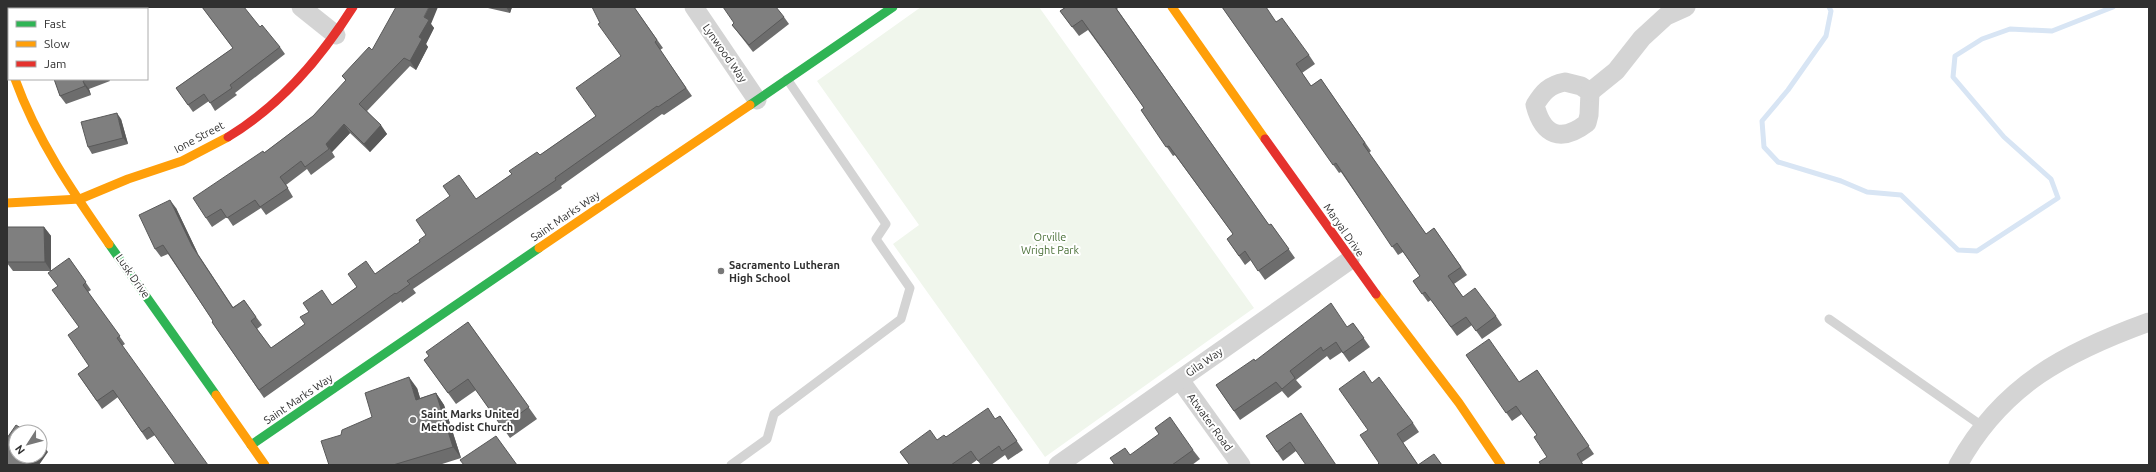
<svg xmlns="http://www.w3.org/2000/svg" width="2156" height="472" font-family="Ubuntu,sans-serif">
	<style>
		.park { fill: #f0f6ec }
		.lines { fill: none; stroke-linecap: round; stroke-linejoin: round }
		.stream { stroke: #d8e5f4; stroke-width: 5 }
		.lane { stroke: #d4d4d4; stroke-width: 9 }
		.street { stroke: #d4d4d4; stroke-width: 19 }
		.fast { stroke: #30b455; stroke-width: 9 }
		.slow { stroke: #ff9f0a; stroke-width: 9 }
		.jam { stroke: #e5322d; stroke-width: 9 }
		.wall { fill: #6d6d6d }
		.shaded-wall { fill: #595959 }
		.building { fill: #7f7f7f; stroke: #595959 }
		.poi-dot { fill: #787878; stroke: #fff; stroke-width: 1.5 }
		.labels { text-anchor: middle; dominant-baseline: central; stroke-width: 4; stroke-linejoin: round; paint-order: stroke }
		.street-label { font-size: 11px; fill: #303030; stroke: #fff }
		.park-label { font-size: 11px; fill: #4a7038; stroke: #fff }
		.poi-label { font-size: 11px; font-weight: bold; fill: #303030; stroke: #fff; text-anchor: start }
	</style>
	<rect width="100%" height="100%" fill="#fff"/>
	<path class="park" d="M 921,7 L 1039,7 L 1254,308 L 1045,457 L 893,244 L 919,225 L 817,81 Z"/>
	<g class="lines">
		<path class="stream" d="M 1829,7 L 1831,11 L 1826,36 L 1788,90 L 1762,121 L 1764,147 L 1778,162 L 1841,181 L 1867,192 L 1901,195 L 1958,250 L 1977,251 L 2058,198 L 2051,179 L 2004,137 L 1953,77 L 1955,56 L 1982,39 L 2010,29 L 2052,31 L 2113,7"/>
		<g class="lane">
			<path d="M 1829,319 L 1982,426"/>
			<path d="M 731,465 L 767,439 L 774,414 L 901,319 L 910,288 L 876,239 L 886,224 L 787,79"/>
		</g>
		<g class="street">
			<path d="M 301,7 L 336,35"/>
			<path d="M 694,7 L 757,100"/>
			<path d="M 7,52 L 9,59"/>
			<path d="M 1565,82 L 1581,86 L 1590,92 L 1589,115 L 1587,123 C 1561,143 1543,136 1535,105 C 1543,92 1549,85 1565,82 Z"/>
			<path d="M 1590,92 L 1616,71 L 1642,38 L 1666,16 L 1686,7"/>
			<path d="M 1180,380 L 1241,465"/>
			<path d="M 1058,465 L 1350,260"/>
			<path d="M 1958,465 C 2002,385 2066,352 2149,322"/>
		</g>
		<g class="fast">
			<path d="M 750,105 L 893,7"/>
			<path d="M 109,244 L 216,395"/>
			<path d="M 251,445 L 539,248"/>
		</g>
		<g class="slow">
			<path d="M 1172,7 L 1265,139"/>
			<path d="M 15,79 C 37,140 72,191 109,244"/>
			<path d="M 7,203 L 80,199 L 128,179 L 182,161 L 228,137"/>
			<path d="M 539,248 L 750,105"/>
			<path d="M 1376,294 L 1459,403 L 1501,465"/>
			<path d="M 216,395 L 265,465"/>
		</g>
		<g class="jam">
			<path d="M 228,137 C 281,105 320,59 353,7"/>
			<path d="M 1265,139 L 1376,294"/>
		</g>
	</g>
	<g class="wall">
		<path d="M 202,7 L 260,27 L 280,47 L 285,54 L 235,93 L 237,95 L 215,111 L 209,101 L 193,112 L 176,88 L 233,48 Z"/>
		<path d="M 487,7 L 512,7 L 510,13 L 488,8 Z"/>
		<path d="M 634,7 L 663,48 L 660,50 L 692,96 L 664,115 L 662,114 L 561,186 L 562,188 L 413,289 L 416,293 L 402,303 L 401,301 L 264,398 L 212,322 L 213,321 L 168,254 L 161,257 L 155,249 L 176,208 L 198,254 L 233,307 L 244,300 L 262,325 L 257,329 L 271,348 L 420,242 L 476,199 L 586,123 L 596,116 L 621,56 Z"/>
		<path d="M 1066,7 L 1119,7 L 1117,9 L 1269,225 L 1271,224 L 1295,258 L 1265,280 L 1251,260 L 1245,265 L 1227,239 L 1233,234 L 1175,155 L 1173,156 L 1141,110 L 1144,108 L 1113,64 L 1088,30 L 1079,36 L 1060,11 Z"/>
		<path d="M 1222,7 L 1276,22 L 1309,55 L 1315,64 L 1302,73 L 1311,86 L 1321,79 L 1371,151 L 1369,153 L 1426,234 L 1434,228 L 1467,275 L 1454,284 L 1463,297 L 1496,316 L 1502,325 L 1482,339 L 1472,325 L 1457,336 L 1431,300 L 1428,302 L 1413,281 L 1420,276 L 1403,252 L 1398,255 L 1341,172 L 1339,173 Z"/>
		<path d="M 784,17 L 789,24 L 753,52 L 732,25 L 734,23 Z"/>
		<path d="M 431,24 L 434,28 L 426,44 L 428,47 L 416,70 L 410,66 L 367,111 L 387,134 L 370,152 L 350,133 L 332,152 L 335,157 L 311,175 L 307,169 L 286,185 L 293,197 L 266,215 L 261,208 L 233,226 L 227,217 L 212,227 L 206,218 L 264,153 L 313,116 L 346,81 L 342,76 L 372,50 Z"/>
		<path d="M 54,79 L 109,79 L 110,81 L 89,89 L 91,95 L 66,104 L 60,96 Z"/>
		<path d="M 121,119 L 128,144 L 92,154 L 88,147 Z"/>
		<path d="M 44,227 L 51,236 L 51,271 L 13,271 L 7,263 Z"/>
		<path d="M 69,258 L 91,290 L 88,292 L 125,344 L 122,346 L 155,435 L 147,440 L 118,397 L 102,409 L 78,374 L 89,366 L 79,327 L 58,286 Z"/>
		<path d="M 468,322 L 537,419 L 510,438 L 476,390 L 456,404 L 424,360 L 429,356 Z"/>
		<path d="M 1353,323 L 1370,347 L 1349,362 L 1342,352 L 1330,360 L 1327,356 L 1296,380 L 1302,387 L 1288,398 L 1282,391 L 1240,420 L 1216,385 L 1255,361 L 1347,327 Z"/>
		<path d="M 1466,355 L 1519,382 L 1537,370 L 1594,454 L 1582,462 L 1547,457 L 1537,435 L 1522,414 L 1512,421 Z"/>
		<path d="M 1372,383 L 1413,423 L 1419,432 L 1403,443 L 1418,465 L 1377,465 L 1379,463 L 1368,430 Z"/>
		<path d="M 417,388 L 420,398 L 436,393 L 444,405 L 461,458 L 439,465 L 329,465 L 341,435 L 372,417 Z"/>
		<path d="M 1301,413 L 1296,451 L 1283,461 L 1266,436 Z"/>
		<path d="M 1000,416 L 1023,450 L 1008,460 L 1005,455 L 991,465 L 981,465 L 977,460 L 970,465 L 908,465 L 909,464 L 900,452 L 937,440 L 995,419 Z"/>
		<path d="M 1193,450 L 1200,459 L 1192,465 L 1115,465 L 1130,455 Z"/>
	</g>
	<g class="shaded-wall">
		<path d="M 57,7 L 61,7 L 62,9 L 57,9 Z"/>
		<path d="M 429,7 L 438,7 L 431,24 L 434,28 L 426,44 L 428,47 L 416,70 L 410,61 L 419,37 L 424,17 Z"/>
		<path d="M 506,7 L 512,7 L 510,13 Z"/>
		<path d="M 83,81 L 89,89 L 91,95 L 85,86 Z"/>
		<path d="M 117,113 L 121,119 L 128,144 L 123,138 Z"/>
		<path d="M 344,124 L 350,133 L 332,152 L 326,144 Z"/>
		<path d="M 381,125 L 387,134 L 370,152 L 364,144 Z"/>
		<path d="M 170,200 L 176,208 L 198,254 L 192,246 Z"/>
		<path d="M 44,227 L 51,236 L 51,271 L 45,262 Z"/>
		<path d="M 409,377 L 417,388 L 424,411 L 416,400 Z"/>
		<path d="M 436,393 L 444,405 L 461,458 L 453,447 Z"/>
		<path d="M 42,443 L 48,452 L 39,465 L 27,465 L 33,456 L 40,456 L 40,446 Z"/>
	</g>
	<g class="building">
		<rect x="32" y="7" width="25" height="2"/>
		<path d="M 66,7 L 76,7 L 77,9 L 59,9 Z"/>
		<path d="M 202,7 L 244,7 L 260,27 L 262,25 L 280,47 L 230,85 L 232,88 L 210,103 L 204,94 L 188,105 L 176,88 L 233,48 Z"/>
		<path d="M 396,7 L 429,7 L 424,17 L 429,20 L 419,37 L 422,39 L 410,61 L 404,58 L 359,104 L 381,125 L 364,144 L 344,124 L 326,144 L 329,149 L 305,167 L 301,161 L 280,177 L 288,188 L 260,207 L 255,200 L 227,218 L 221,209 L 206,218 L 193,198 L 263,151 L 264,153 L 313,116 L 346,80 L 342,76 L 369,47 L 372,50 Z"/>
		<path d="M 592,7 L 634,7 L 657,40 L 655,42 L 686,88 L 658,107 L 657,106 L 555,178 L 556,180 L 407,281 L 410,284 L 396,294 L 395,293 L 259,390 L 212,322 L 213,321 L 163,245 L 155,249 L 139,215 L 170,200 L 192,246 L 233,308 L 244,300 L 256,317 L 251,321 L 271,348 L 305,324 L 300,317 L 309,312 L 303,303 L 322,290 L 332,305 L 357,287 L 348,274 L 366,261 L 375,274 L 420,242 L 419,240 L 426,235 L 416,220 L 450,196 L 443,186 L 459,175 L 476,199 L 512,174 L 509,171 L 537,152 L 540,155 L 586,123 L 596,116 L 576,88 L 621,56 L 598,24 L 600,23 Z"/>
		<path d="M 723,7 L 776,7 L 784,17 L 749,45 L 732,25 L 734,23 Z"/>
		<path d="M 1066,7 L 1115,7 L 1269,225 L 1271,224 L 1289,249 L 1258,271 L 1245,251 L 1239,256 L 1227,239 L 1233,234 L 1169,146 L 1166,147 L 1141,110 L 1144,108 L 1107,55 L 1082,20 L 1072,27 L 1060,11 Z"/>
		<path d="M 1222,7 L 1266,7 L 1276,22 L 1282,18 L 1309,55 L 1296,64 L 1311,86 L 1321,79 L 1365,143 L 1363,144 L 1426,234 L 1434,228 L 1461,267 L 1448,276 L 1463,297 L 1475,288 L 1496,316 L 1476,331 L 1466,317 L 1451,327 L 1425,292 L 1422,294 L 1413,281 L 1420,276 L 1397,243 L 1392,247 L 1336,163 L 1333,165 Z"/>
		<path d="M 54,79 L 87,79 L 83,81 L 85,86 L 60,96 Z"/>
		<path d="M 117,113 L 123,138 L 88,147 L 81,122 Z"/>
		<path d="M 7,227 L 44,227 L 45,262 L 7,262 Z"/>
		<path d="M 69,258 L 86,282 L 83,285 L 120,336 L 117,338 L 208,465 L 176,465 L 149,427 L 142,432 L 113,390 L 97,401 L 78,374 L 89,366 L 68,335 L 79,327 L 52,290 L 58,286 L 48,273 Z"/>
		<path d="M 1331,303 L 1347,327 L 1353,323 L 1364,338 L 1343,353 L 1336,342 L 1323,351 L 1321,347 L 1290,371 L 1295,378 L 1282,389 L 1276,382 L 1234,411 L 1216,385 L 1254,359 L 1255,361 Z"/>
		<path d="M 468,322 L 529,407 L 502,427 L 468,379 L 448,393 L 424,360 L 429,356 L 426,352 Z"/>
		<path d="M 1489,339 L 1519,382 L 1537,370 L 1589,446 L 1577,454 L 1583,465 L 1541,465 L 1539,462 L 1547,457 L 1534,437 L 1537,435 L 1516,406 L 1506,413 L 1466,355 Z"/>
		<path d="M 1364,371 L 1372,383 L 1379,377 L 1413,423 L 1397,434 L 1418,465 L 1377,465 L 1379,463 L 1360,435 L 1368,430 L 1339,389 Z"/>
		<path d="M 409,377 L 416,400 L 436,393 L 453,447 L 393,465 L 329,465 L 321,441 L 341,435 L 342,430 L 372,417 L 365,393 Z"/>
		<path d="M 988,408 L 995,419 L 1000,416 L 1017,441 L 1002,451 L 999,446 L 978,461 L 971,451 L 951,465 L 908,465 L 909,464 L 900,452 L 930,430 L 937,440 L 944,435 L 946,437 Z"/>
		<path d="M 1301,413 L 1336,465 L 1306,465 L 1290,442 L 1277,452 L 1266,436 Z"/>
		<path d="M 1170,417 L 1193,450 L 1172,465 L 1115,465 L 1110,458 L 1125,448 L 1130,455 L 1159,434 L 1155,428 Z"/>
		<path d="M 16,425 L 27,432 L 16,432 L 16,456 L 33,456 L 27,465 L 7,465 L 7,438 Z"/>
		<path d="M 496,436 L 517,465 L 464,465 L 460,460 Z"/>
		<path d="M 40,441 L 42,443 L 40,446 Z"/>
		<path d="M 1434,454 L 1442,465 L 1418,465 Z"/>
	</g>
	<g class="poi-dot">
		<circle cx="721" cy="271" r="4"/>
		<circle cx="413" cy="420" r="4"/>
	</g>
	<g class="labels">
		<g class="street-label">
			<text transform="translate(725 53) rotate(55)">Lynwood Way</text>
			<text transform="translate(199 137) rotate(-28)">Ione Street</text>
			<text transform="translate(565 216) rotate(-34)">Saint Marks Way</text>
			<text transform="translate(1344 230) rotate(55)">Maryal Drive</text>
			<text transform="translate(133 276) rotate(55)">Lusk Drive</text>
			<text transform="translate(1204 362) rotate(-35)">Gila Way</text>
			<text transform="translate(298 399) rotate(-34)">Saint Marks Way</text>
			<text transform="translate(1210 422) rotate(54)">Atwater Road</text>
		</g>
		<g class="park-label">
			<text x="1050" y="237">Orville<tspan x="1050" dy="13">Wright Park</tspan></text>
		</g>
		<g class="poi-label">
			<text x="729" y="265">Sacramento Lutheran<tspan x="729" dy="13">High School</tspan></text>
			<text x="421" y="414">Saint Marks United<tspan x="421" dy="13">Methodist Church</tspan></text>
		</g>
	</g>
	<rect width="2156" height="472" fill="none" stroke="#303030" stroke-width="16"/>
	<rect x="8" y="8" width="140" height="72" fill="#ffffff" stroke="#acacac"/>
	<rect x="16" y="21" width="20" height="6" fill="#30b455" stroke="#acacac"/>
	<text x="44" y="28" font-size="12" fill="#303030">Fast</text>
	<rect x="16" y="41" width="20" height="6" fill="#ff9f0a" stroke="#acacac"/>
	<text x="44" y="48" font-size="12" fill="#303030">Slow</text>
	<rect x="16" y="61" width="20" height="6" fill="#e5322d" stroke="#acacac"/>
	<text x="44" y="68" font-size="12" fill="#303030">Jam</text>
	<g transform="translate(28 444) rotate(234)"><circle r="19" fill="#ffffff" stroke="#acacac"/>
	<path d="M0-3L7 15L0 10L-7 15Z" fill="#787878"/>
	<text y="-6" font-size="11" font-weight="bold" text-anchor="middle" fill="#303030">N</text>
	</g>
</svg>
